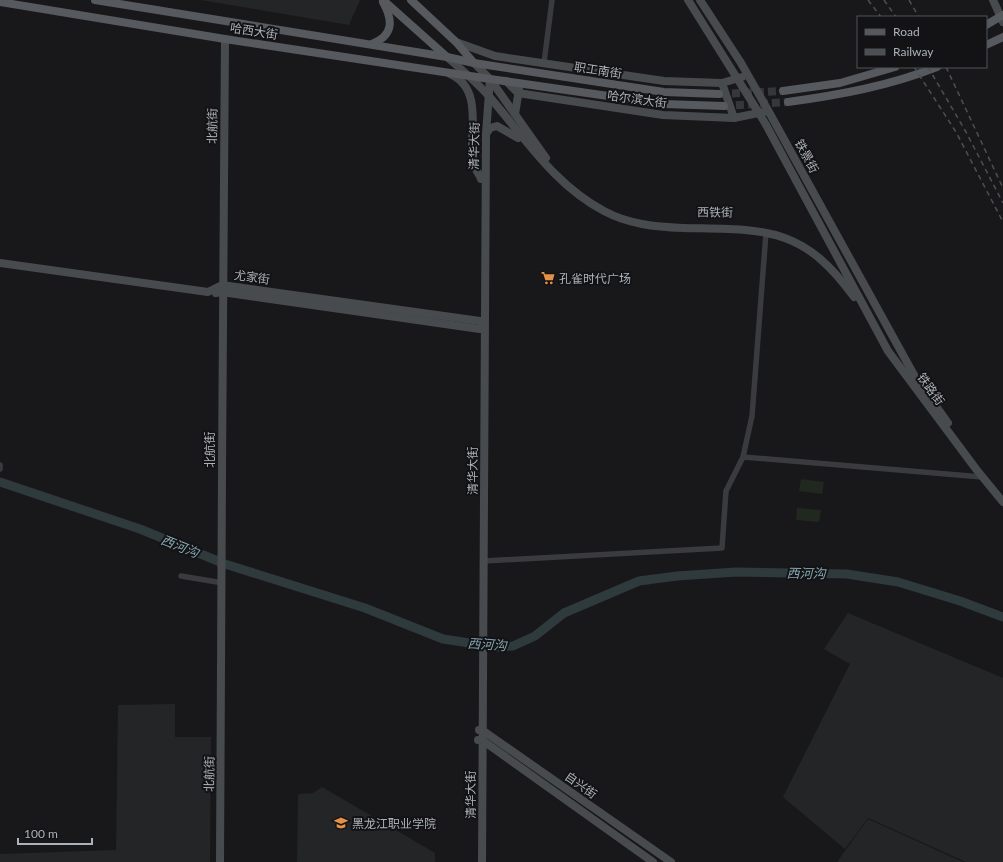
<svg xmlns="http://www.w3.org/2000/svg" width="1003" height="862" font-family="Lato,'Noto Sans SC',sans-serif">
	<style>
		.built { fill: #242527 }
		.green { fill: #212820 }
		.lines { fill: none; stroke-linecap: round; stroke-linejoin: round }
		.river { stroke: #2f3a3d; stroke-width: 9 }
		.primary-tunnel { stroke: #35373a; stroke-width: 8; stroke-dasharray: 8 4; stroke-linecap: butt }
		.street { stroke: #393b3f; stroke-width: 5.5 }
		.secondary { stroke: #484b4e; stroke-width: 8 }
		.primary { stroke: #56595d; stroke-width: 8 }
		.rail { stroke: #4d5053; stroke-width: 1.5; stroke-dasharray: 5 4; stroke-linecap: butt }
		.labels { text-anchor: middle; dominant-baseline: central; stroke-width: 4; stroke-linejoin: round; paint-order: stroke }
		.street-label { font-size: 12px; fill: #abb2b9; stroke: #131315 }
		.poi-label { font-size: 12px; fill: #abb2b9; stroke: #131315; text-anchor: start }
		.water-label { font-size: 13px; font-style: italic; fill: #85a5b1; stroke: #131315 }
	</style>
	<rect width="100%" height="100%" fill="#18181a"/>
	<g class="built">
		<path d="M 201,0 L 360,0 L 349,25 Z"/>
		<path d="M 848,613 L 1003,678 L 1003,862 L 966,862 L 868,818 L 845,849 L 783,797 L 850,664 L 824,649 Z"/>
		<path d="M 175,704 L 175,737 L 211,737 L 210,862 L 0,862 L 0,854 L 116,850 L 118,705 Z"/>
		<path d="M 322,787 L 435,853 L 435,862 L 297,862 L 298,794 L 313,793 Z"/>
		<path d="M 868,819 L 963,862 L 837,862 Z"/>
	</g>
	<g class="green">
		<path d="M 801,479 L 824,482 L 822,494 L 799,491 Z"/>
		<path d="M 797,508 L 821,510 L 819,522 L 796,520 Z"/>
	</g>
	<g class="lines">
		<path class="river" d="M 0,482 L 140,529 L 225,564 L 365,608 L 443,639 L 496,647 L 513,646 L 535,636 L 564,613 L 639,581 L 677,576 L 736,572 L 847,574 L 898,582 L 960,601 L 1003,617"/>
		<g class="primary-tunnel">
			<path d="M 720,94 L 783,91"/>
			<path d="M 724,106 L 788,102"/>
		</g>
		<g class="street">
			<path d="M 544,63 L 552,0"/>
			<path d="M 743,457 L 752,416 L 766,233"/>
			<path d="M 0,465 L 0,469"/>
			<path d="M 484,561 L 722,548 L 726,491 L 743,457 L 982,477"/>
			<path d="M 181,576 L 217,582"/>
		</g>
		<g class="secondary">
			<path d="M 688,0 L 765,123 L 888,351 L 976,469 L 1003,502"/>
			<path d="M 700,0 L 741,63 L 769,112 L 914,375 L 948,423"/>
			<path d="M 993,0 L 1003,22"/>
			<path d="M 456,42 L 495,56 L 664,81 L 722,83 L 742,77"/>
			<path d="M 447,57 C 461,69 475,81 487,94 C 524,136 553,184 604,211 C 628,224 655,227 683,228 C 765,230 802,225 854,297"/>
			<path d="M 474,63 L 490,79 L 546,158"/>
			<path d="M 450,74 C 483,88 470,131 472,160 C 472,167 479,172 481,179"/>
			<path d="M 506,81 L 518,93 L 663,115 L 734,118 L 764,112"/>
			<path d="M 722,83 L 734,118"/>
			<path d="M 515,114 L 519,89"/>
			<path d="M 486,134 L 490,128 L 497,126 L 518,138"/>
			<path d="M 0,263 L 208,292 L 222,285 L 480,321"/>
			<path d="M 216,293 L 222,292 L 480,329"/>
			<path d="M 479,730 L 482,730 L 671,862"/>
			<path d="M 478,740 L 482,740 L 653,862"/>
			<path d="M 220,862 C 223,588 221,313 225,39"/>
			<path d="M 482,862 L 486,134 L 490,79"/>
		</g>
		<g class="primary">
			<path d="M 95,0 L 447,57 L 474,63 L 664,92 L 719,94"/>
			<path d="M 383,0 L 447,57"/>
			<path d="M 411,0 L 456,42 L 474,63"/>
			<path d="M 0,2 L 225,39 L 490,79 L 664,104 L 724,106"/>
			<path d="M 986,25 L 1003,15"/>
			<path d="M 372,44 C 394,35 393,20 383,2"/>
			<path d="M 986,45 L 1003,37"/>
			<path d="M 783,91 L 840,83 L 895,67"/>
			<path d="M 788,102 C 839,95 889,86 937,67"/>
		</g>
		<g class="rail">
			<path d="M 868,0 L 881,17"/>
			<path d="M 884,0 L 896,17"/>
			<path d="M 909,0 L 919,17"/>
			<path d="M 914,67 L 956,132 L 1003,222"/>
			<path d="M 928,67 L 966,132 L 1003,203"/>
			<path d="M 946,67 L 1003,188"/>
		</g>
	</g>
	<defs>
		<g id="supermarket-bare" transform="scale(1.08)"><path d="M-6-5.5h2.5l.6 2H6L4.5 2H-2.5L-4.4-4H-6ZM-1.5 3.2a1.3 1.3 0 1 0 .1 0ZM3 3.2a1.3 1.3 0 1 0 .1 0Z" fill="#e49046" stroke="#131315" stroke-width="2.5" paint-order="stroke"/></g>
		<g id="university-bare" transform="scale(1.08)"><path d="M0-5L7-2L0 1L-7-2ZM-4 1L0 2.5L4 1V4Q0 6-4 4Z" fill="#e49046" stroke="#131315" stroke-width="2.5" paint-order="stroke"/></g>
	</defs>
	<g fill-rule="evenodd">
		<use href="#supermarket-bare" x="548" y="278"/>
		<use href="#university-bare" x="341" y="823"/>
	</g>
	<g class="labels">
		<g class="street-label">
			<text transform="translate(254 31) rotate(9)">哈西大街</text>
			<text transform="translate(598 70) rotate(9)">职工南街</text>
			<text transform="translate(637 99) rotate(8)">哈尔滨大街</text>
			<text transform="translate(212 126) rotate(-89)">北航街</text>
			<text transform="translate(474 146) rotate(-89)">清华大街</text>
			<text transform="translate(807 156) rotate(62)">铁景街</text>
			<text transform="translate(715 212) rotate(1)">西铁街</text>
			<text transform="translate(252 277) rotate(8)">尤家街</text>
			<text transform="translate(931 389) rotate(54)">铁路街</text>
			<text transform="translate(209 450) rotate(-90)">北航街</text>
			<text transform="translate(472 471) rotate(-90)">清华大街</text>
			<text transform="translate(209 774) rotate(-89)">北航街</text>
			<text transform="translate(581 785) rotate(35)">自兴街</text>
			<text transform="translate(470 795) rotate(-90)">清华大街</text>
		</g>
		<g class="poi-label">
			<text x="559" y="278">孔雀时代广场</text>
			<text x="352" y="823">黑龙江职业学院</text>
		</g>
		<g class="water-label">
			<text transform="translate(180 546) rotate(22)">西河沟</text>
			<text transform="translate(806 573) rotate(1)">西河沟</text>
			<text transform="translate(487 644) rotate(4)">西河沟</text>
		</g>
	</g>
	<rect x="857" y="16" width="130" height="52" fill="#131315" stroke="#505357"/>
	<rect x="865" y="29" width="20" height="6" fill="#56595d" stroke="#505357"/>
	<text x="893" y="36" font-size="12" fill="#abb2b9">Road</text>
	<rect x="865" y="49" width="20" height="6" fill="#4d5053" stroke="#505357"/>
	<text x="893" y="56" font-size="12" fill="#abb2b9">Railway</text>
	<path d="M18 838v6h74v-6" fill="none" stroke="#abb2b9" stroke-width="2"/>
	<text x="24" y="838" font-size="12" fill="#abb2b9" stroke="#131315" stroke-width="3" paint-order="stroke">100 m</text>
</svg>
